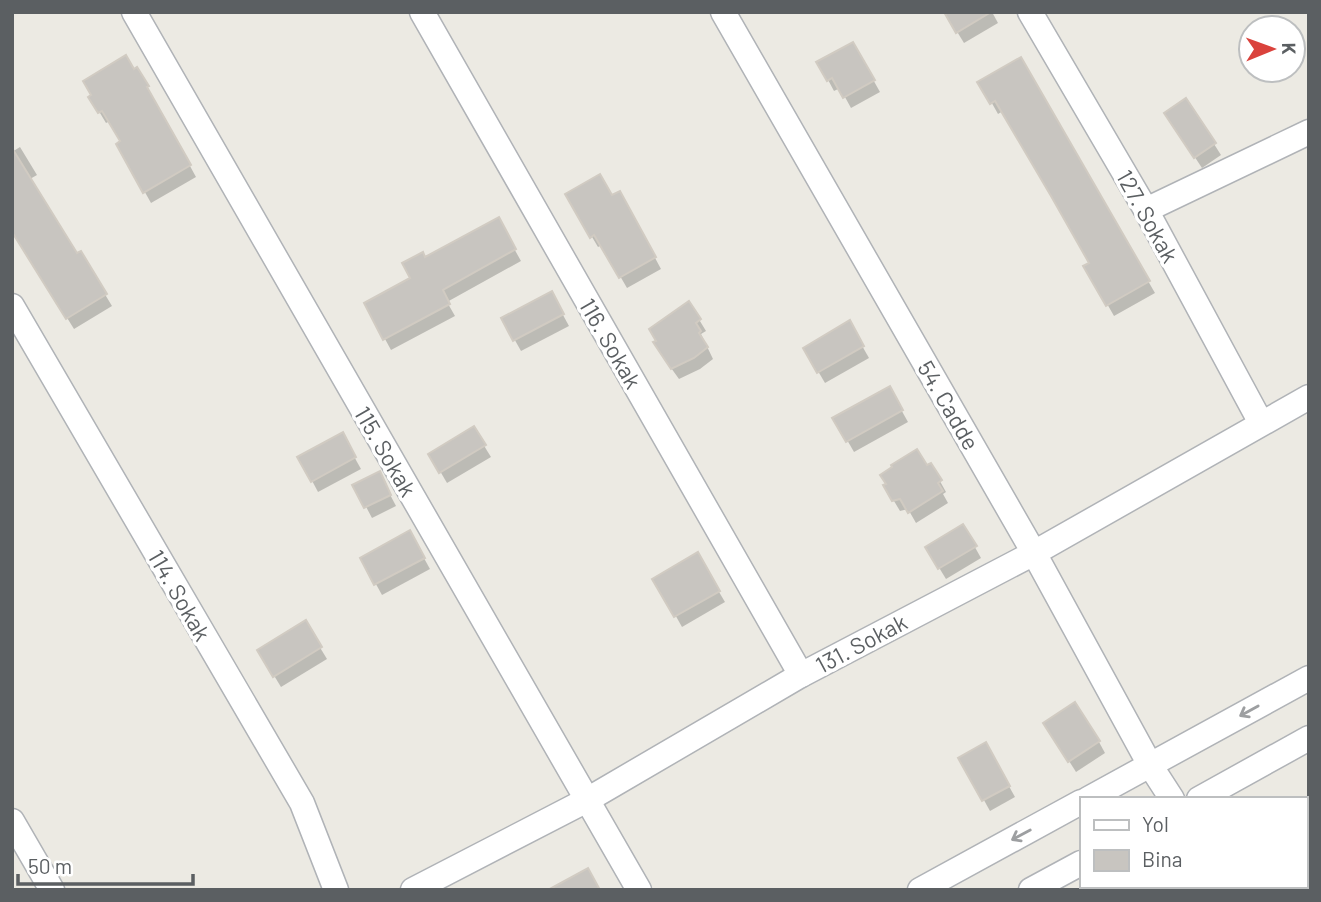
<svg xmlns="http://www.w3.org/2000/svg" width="1321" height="902" font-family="Barlow,sans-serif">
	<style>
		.shadow { fill: #0003 }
		.building { fill: #c8c5c0; stroke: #d1cbc2; stroke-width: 2 }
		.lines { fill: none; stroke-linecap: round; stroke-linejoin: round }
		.minor-casing { stroke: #b0b3b7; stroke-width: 27 }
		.minor { stroke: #fff; stroke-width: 24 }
		.oneway { stroke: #9d9fa1 }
		.labels { text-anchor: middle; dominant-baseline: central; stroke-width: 7; stroke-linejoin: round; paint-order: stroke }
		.street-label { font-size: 23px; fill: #5b5f62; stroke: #fff }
	</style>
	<rect width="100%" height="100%" fill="#eceae3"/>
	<g class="shadow">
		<path d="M 945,12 L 992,12 L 998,23 L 964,43 Z"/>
		<path d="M 853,44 L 880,92 L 851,108 L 840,88 L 834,91 L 819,63 Z"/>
		<path d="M 1020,60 L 1155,293 L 1114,316 L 1086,267 L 1091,263 L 1003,111 L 998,114 L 980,82 Z"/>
		<path d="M 137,69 L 196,177 L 151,203 L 118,144 L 122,142 L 110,121 L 106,123 L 91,98 Z"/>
		<path d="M 1173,124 L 1214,144 L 1221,155 L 1202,168 Z"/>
		<path d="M 20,147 L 37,175 L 30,179 L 77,255 L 80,253 L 112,306 L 74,329 L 12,229 L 12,152 Z"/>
		<path d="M 567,195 L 611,197 L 626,204 L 661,269 L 627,288 L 602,245 L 598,247 Z"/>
		<path d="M 498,220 L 521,261 L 447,302 L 455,316 L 391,350 L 385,339 L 413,279 L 425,259 Z"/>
		<path d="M 689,303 L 706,331 L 701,334 L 713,359 L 700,369 L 679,379 L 661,354 Z"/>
		<path d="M 557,304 L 569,326 L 521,351 L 503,319 Z"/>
		<path d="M 849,323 L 869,358 L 825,383 L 805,349 Z"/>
		<path d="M 889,388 L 908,422 L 854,452 L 835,419 Z"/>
		<path d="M 473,428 L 491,457 L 447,483 L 430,454 Z"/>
		<path d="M 342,435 L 361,469 L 318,492 L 300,458 Z"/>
		<path d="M 931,465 L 946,492 L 943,494 L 948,503 L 916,523 L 908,509 L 900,511 L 885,486 Z"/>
		<path d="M 385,485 L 396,506 L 372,518 L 355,486 Z"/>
		<path d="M 963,526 L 981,558 L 946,579 L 927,548 Z"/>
		<path d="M 410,533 L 430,569 L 382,595 L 362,559 Z"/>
		<path d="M 697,555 L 725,602 L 682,627 L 655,579 Z"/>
		<path d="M 305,623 L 327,659 L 281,687 L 259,651 Z"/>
		<path d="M 1052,734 L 1099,742 L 1105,753 L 1076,772 Z"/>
		<path d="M 986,745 L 1015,797 L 990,811 L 961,759 Z"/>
		<path d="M 1137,886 L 1158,886 L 1160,890 L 1131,890 Z"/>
	</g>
	<g class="building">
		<path d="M 944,12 L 991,12 L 956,33 Z"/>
		<path d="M 853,42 L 875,80 L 843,98 L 832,78 L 827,81 L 816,62 Z"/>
		<path d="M 126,55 L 134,69 L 137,67 L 149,86 L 147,87 L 191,165 L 143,193 L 116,144 L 120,141 L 102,111 L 98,113 L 88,97 L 91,95 L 83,81 Z"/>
		<path d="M 1021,57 L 1150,281 L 1106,306 L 1083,266 L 1089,263 L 1051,196 L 995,101 L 990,104 L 977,82 Z"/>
		<path d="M 1186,98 L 1216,143 L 1194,158 L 1164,113 Z"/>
		<path d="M 12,148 L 77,253 L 81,251 L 107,294 L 66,319 L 12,232 Z"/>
		<path d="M 600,174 L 612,195 L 620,191 L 656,257 L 619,278 L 594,235 L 590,238 L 565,194 Z"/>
		<path d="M 499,217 L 516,249 L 443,290 L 450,304 L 383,340 L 364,303 L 410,278 L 402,263 L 423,252 L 425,257 Z"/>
		<path d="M 552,291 L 564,314 L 513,341 L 501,318 Z"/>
		<path d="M 689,301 L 701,319 L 696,323 L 701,331 L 699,333 L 708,347 L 694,358 L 671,369 L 653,342 L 656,341 L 649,329 Z"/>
		<path d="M 850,320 L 864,346 L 817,373 L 803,348 Z"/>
		<path d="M 890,386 L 903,410 L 846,442 L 832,418 Z"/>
		<path d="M 474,426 L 486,445 L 439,473 L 428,454 Z"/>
		<path d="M 343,432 L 356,457 L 311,482 L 297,457 Z"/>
		<path d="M 917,449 L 927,465 L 931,463 L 942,480 L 938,483 L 943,491 L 908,513 L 900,499 L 892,501 L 883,485 L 886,484 L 880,475 L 892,467 L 891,465 Z"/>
		<path d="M 380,471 L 391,495 L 364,508 L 352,485 Z"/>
		<path d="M 963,524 L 977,546 L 938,569 L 925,547 Z"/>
		<path d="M 410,530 L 425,558 L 374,585 L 360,558 Z"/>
		<path d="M 698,552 L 720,591 L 674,617 L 652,579 Z"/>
		<path d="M 306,620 L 322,647 L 273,677 L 257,650 Z"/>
		<path d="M 1075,702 L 1100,741 L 1068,762 L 1043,723 Z"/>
		<path d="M 986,742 L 1010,786 L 982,801 L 958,758 Z"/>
		<path d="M 588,868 L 600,890 L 548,890 Z"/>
	</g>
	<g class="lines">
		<g class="minor-casing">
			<g id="minor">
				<path d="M 134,12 L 639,890"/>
				<path d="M 422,12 L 801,675"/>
				<path d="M 723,12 L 1034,553 L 1150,765 L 1172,799"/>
				<path d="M 1030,12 L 1146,210 L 1261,423"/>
				<path d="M 1146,210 L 1309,132"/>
				<path d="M 12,306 L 302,803 L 336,890"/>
				<path d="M 1088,799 L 1309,678"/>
				<path d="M 1199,799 L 1309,738"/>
				<path d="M 12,821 L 52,890"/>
				<path d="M 1226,886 L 1229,890"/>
				<path d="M 413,890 L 587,800 L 801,675 L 1034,553 L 1309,397"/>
				<path d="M 920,890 L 1081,802"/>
				<path d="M 1031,890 L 1081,863"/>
			</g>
		</g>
		<use href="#minor" class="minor"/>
	</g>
	<defs><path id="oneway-shaft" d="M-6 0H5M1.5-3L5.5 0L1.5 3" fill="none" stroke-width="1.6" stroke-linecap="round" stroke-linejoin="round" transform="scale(1.75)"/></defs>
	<g class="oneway">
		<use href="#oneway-shaft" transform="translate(1249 711) rotate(151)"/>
		<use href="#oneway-shaft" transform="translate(1021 835) rotate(152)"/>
	</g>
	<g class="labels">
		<g class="street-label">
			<text transform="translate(1148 216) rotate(61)">127. Sokak</text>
			<text transform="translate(611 343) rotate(60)">116. Sokak</text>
			<text transform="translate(949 405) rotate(60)">54. Cadde</text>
			<text transform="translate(386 451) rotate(60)">115. Sokak</text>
			<text transform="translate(180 595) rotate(60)">114. Sokak</text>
			<text transform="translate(861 643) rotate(-28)">131. Sokak</text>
		</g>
	</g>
	<rect width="1321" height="902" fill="none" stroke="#5b5f62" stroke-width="28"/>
	<rect x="1080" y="797" width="228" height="91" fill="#ffffff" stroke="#bdbfc0" stroke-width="2"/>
	<rect x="1094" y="820" width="35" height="10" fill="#ffffff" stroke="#bdbfc0" stroke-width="2"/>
	<text x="1142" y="832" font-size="21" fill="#5b5f62">Yol</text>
	<rect x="1094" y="850" width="35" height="21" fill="#c8c5c0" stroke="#bdbfc0" stroke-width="2"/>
	<text x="1142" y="867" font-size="21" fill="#5b5f62">Bina</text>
	<g transform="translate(1272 49) rotate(89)"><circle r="33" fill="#ffffff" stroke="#bdbfc0" stroke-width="2"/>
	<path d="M0-5L12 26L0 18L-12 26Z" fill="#da423c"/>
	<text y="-10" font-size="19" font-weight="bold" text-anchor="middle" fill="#5b5f62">K</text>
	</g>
	<path d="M18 874v10h175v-10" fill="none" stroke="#5b5f62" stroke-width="3.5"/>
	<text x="28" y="874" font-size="21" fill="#5b5f62" stroke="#ffffff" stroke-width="5" paint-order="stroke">50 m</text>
</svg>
